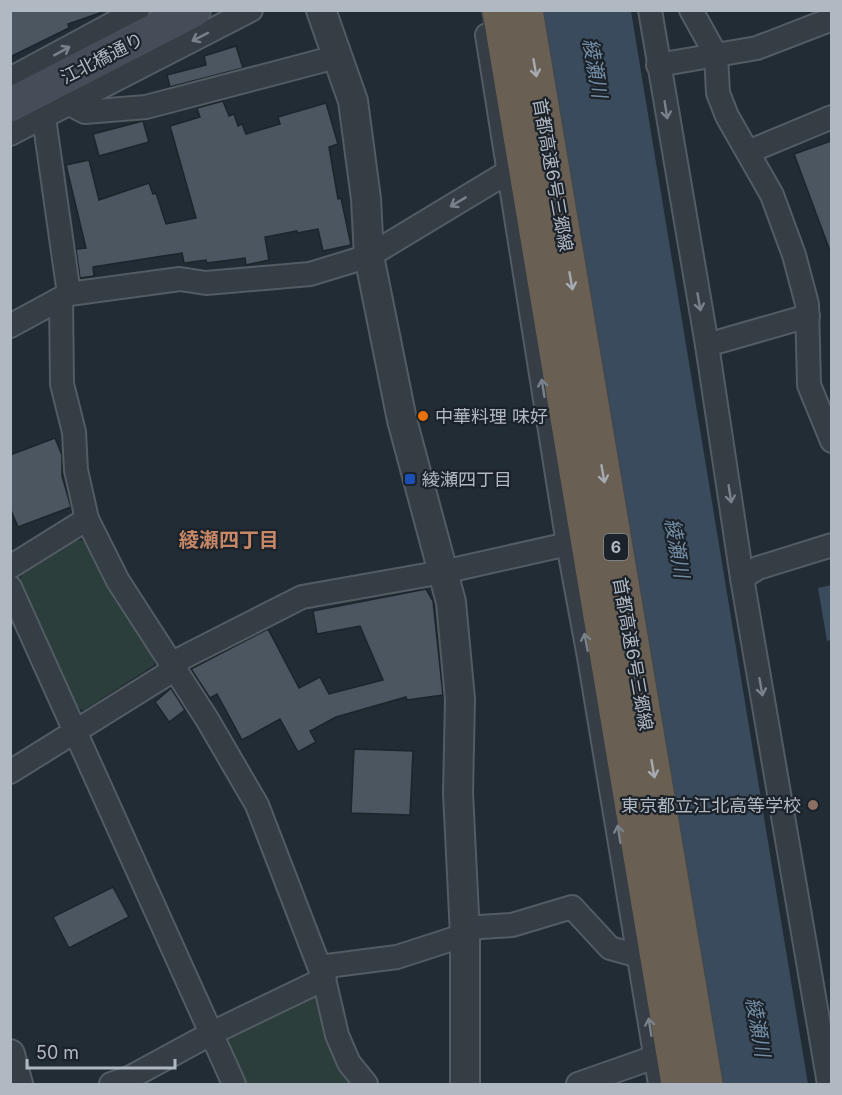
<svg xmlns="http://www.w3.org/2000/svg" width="842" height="1095" font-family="Inter,'Noto Sans JP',sans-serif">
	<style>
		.green { fill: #2b3e3c }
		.water { fill: #394b5c }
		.building { fill: #4b5660; stroke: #1d242c; stroke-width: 1.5 }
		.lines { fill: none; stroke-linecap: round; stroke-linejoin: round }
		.minor-casing { stroke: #535b63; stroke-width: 26 }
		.tertiary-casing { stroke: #535b63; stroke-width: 32 }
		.secondary-casing { stroke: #535b63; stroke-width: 36 }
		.motorway-casing { stroke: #404850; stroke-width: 36 }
		.minor { stroke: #353d45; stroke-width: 22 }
		.tertiary { stroke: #353d45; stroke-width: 28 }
		.secondary { stroke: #444d58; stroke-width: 33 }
		.motorway { stroke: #6a5f53; stroke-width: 33 }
		.oneway { stroke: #79818a }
		.oneway2 { stroke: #a6abb1 }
		.food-dot { fill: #e8710a; stroke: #1b222a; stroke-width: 2 }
		.transit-dot { fill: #1a4fb4; stroke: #1b222a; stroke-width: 2 }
		.education-dot { fill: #8d6e63; stroke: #1b222a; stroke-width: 2 }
		.labels { text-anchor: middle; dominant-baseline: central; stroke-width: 4.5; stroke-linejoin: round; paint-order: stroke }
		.shield { fill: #1b222a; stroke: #838b94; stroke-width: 1.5 }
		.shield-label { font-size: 16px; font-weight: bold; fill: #b0b8c2 }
		.street-label { font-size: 18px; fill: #b0b8c2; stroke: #1b222a }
		.poi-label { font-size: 18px; fill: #b0b8c2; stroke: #1b222a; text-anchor: start }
		.water-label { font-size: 20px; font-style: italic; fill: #738ca2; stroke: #1b222a }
		.neighbourhood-label { font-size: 20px; font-weight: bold; fill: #c68767; stroke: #1b222a }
	</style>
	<rect width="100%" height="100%" fill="#222c34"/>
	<g class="green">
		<path d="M 77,540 L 87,541 L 154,656 L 154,665 L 84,710 L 75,707 L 19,583 L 22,575 Z"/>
		<path d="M 312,994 L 320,996 L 335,1059 L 353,1084 L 247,1084 L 227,1041 L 228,1034 Z"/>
	</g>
	<g class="water">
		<path d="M 537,11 L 631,11 L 808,1084 L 718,1084 Z"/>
		<path d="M 831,585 L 831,640 L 827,641 L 818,588 Z"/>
	</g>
	<g class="building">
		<path d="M 10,10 L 100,10 L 100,13 L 68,24 L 69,28 L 10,57 Z"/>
		<path d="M 236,46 L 243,68 L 170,87 L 167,75 L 206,65 L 204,56 Z"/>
		<path d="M 223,101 L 229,116 L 234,114 L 238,126 L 242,124 L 246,134 L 280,124 L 278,117 L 326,103 L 338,144 L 329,147 L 338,199 L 341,198 L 351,245 L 323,251 L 318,229 L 297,233 L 297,231 L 265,237 L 269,260 L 246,265 L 245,258 L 207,263 L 206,260 L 184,263 L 182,253 L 93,267 L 94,276 L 80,278 L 76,249 L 86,248 L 66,165 L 89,160 L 99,200 L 149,183 L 153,194 L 156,193 L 166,224 L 196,218 L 170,126 L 200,117 L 197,108 Z"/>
		<path d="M 143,121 L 149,142 L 99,156 L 93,134 Z"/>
		<path d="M 831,141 L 831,250 L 830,251 L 794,154 Z"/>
		<path d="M 55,438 L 62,455 L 62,476 L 71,507 L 18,527 L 10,508 L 10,455 Z"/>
		<path d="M 426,589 L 433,601 L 443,695 L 407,700 L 406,697 L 336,717 L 310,731 L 316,742 L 298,752 L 280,719 L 242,740 L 217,694 L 210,698 L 191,669 L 268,629 L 299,688 L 320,677 L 329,694 L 383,680 L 360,626 L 317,634 L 313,611 Z"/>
		<path d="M 171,688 L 185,710 L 169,722 L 155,702 Z"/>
		<path d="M 354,749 L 413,751 L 410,815 L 351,813 Z"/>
		<path d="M 113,887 L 129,917 L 69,948 L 53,917 Z"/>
	</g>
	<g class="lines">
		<g class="minor-casing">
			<g id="minor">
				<path d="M 650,10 L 707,345 L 742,578 L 829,1084"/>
				<path d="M 691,10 L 716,55 L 718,93 L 727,116 L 772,195 L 794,255 L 807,304 L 809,385 L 832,441"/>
				<path d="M 487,35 L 568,544 L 589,657 L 660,1084"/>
				<path d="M 658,65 L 757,48 L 832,19"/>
				<path d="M 10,79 L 138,10"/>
				<path d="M 70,104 L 85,112 L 146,107 L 336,57"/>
				<path d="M 44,118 L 69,294"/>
				<path d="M 10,134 L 251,10"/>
				<path d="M 748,152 L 832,117"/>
				<path d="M 61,299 L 62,384 L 74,432 L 76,470 L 87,519 L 118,581 L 207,719 L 257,805 L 324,979 L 337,1035 L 349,1063 L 366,1084"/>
				<path d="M 10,326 L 69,294 L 180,279 L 206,283 L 310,274 L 369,256 L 508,172"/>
				<path d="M 707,345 L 808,316"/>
				<path d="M 10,567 L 87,519"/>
				<path d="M 742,578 L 758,568 L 832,545"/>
				<path d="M 10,587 L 234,1084"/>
				<path d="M 10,772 L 164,676 L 182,658 L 302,597 L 443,572 L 568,544"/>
				<path d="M 464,928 L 512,925 L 572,907 L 610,948 L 639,956"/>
				<path d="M 111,1084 L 131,1077 L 212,1033 L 324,979 L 327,966 L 397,957 L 465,935"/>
				<path d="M 578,1084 L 655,1057"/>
			</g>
		</g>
		<g class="tertiary-casing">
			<g id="tertiary">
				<path d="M 321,10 L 353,101 L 366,199 L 369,256 L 402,420 L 451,602 L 460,699 L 458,793 L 465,935 L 465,1084"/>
				<path d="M 10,1054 L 18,1084"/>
			</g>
		</g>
		<g class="secondary-casing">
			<path id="secondary" d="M 10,105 L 194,10"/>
		</g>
		<g class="motorway-casing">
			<g id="motorway">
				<path d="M 499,10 L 678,1084"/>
				<path d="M 526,10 L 706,1084"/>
			</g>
		</g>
		<use href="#minor" class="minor"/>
		<use href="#tertiary" class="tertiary"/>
		<use href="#secondary" class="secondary"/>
		<use href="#motorway" class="motorway"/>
	</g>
	<defs><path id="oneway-shaft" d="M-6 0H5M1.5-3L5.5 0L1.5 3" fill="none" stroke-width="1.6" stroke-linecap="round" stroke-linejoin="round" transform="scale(1.5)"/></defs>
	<g class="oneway">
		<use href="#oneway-shaft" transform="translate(200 37) rotate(153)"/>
		<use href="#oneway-shaft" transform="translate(62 51) rotate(-29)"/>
		<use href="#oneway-shaft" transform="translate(666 110) rotate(81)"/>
		<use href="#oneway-shaft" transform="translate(458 202) rotate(149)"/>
		<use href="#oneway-shaft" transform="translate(699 302) rotate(80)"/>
		<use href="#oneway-shaft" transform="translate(543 388) rotate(-99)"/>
		<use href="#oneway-shaft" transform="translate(730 494) rotate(81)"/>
		<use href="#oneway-shaft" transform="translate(586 642) rotate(-101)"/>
		<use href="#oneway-shaft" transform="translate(761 687) rotate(80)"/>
		<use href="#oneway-shaft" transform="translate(619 834) rotate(-99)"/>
		<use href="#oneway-shaft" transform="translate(650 1027) rotate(-99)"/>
	</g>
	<g class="oneway2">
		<use href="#oneway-shaft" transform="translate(535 68) rotate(80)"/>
		<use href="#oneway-shaft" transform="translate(571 281) rotate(80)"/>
		<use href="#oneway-shaft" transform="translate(603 474) rotate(80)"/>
		<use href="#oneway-shaft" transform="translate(653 769) rotate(80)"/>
	</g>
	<circle class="food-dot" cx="423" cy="416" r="6"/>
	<rect class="transit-dot" x="404" y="473" width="12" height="12" rx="3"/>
	<circle class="education-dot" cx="813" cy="805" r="6"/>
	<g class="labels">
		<rect class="shield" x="604" y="534" width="24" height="26" rx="4.5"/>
		<g class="shield-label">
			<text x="616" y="547">6</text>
		</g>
		<g class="street-label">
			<text transform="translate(102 58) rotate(-27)">江北橋通り</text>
			<text transform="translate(553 175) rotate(80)">首都高速6号三郷線</text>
			<text transform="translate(633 654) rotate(80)">首都高速6号三郷線</text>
		</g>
		<g class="poi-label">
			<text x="435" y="416">中華料理 味好</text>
			<text x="422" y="479">綾瀬四丁目</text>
			<text x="801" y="805" text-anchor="end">東京都立江北高等学校</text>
		</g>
		<g class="water-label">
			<text transform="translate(595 68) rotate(80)">綾瀬川</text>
			<text transform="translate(677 548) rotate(80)">綾瀬川</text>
			<text transform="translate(758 1027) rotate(80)">綾瀬川</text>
		</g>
		<g class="neighbourhood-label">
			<text x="229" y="540">綾瀬四丁目</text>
		</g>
	</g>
	<rect width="842" height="1095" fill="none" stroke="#b0b8c2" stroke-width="24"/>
	<path d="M27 1059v9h148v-9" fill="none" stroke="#b0b8c2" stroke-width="3"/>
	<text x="36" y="1059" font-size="18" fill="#b0b8c2" stroke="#1b222a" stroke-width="4.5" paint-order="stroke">50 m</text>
</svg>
